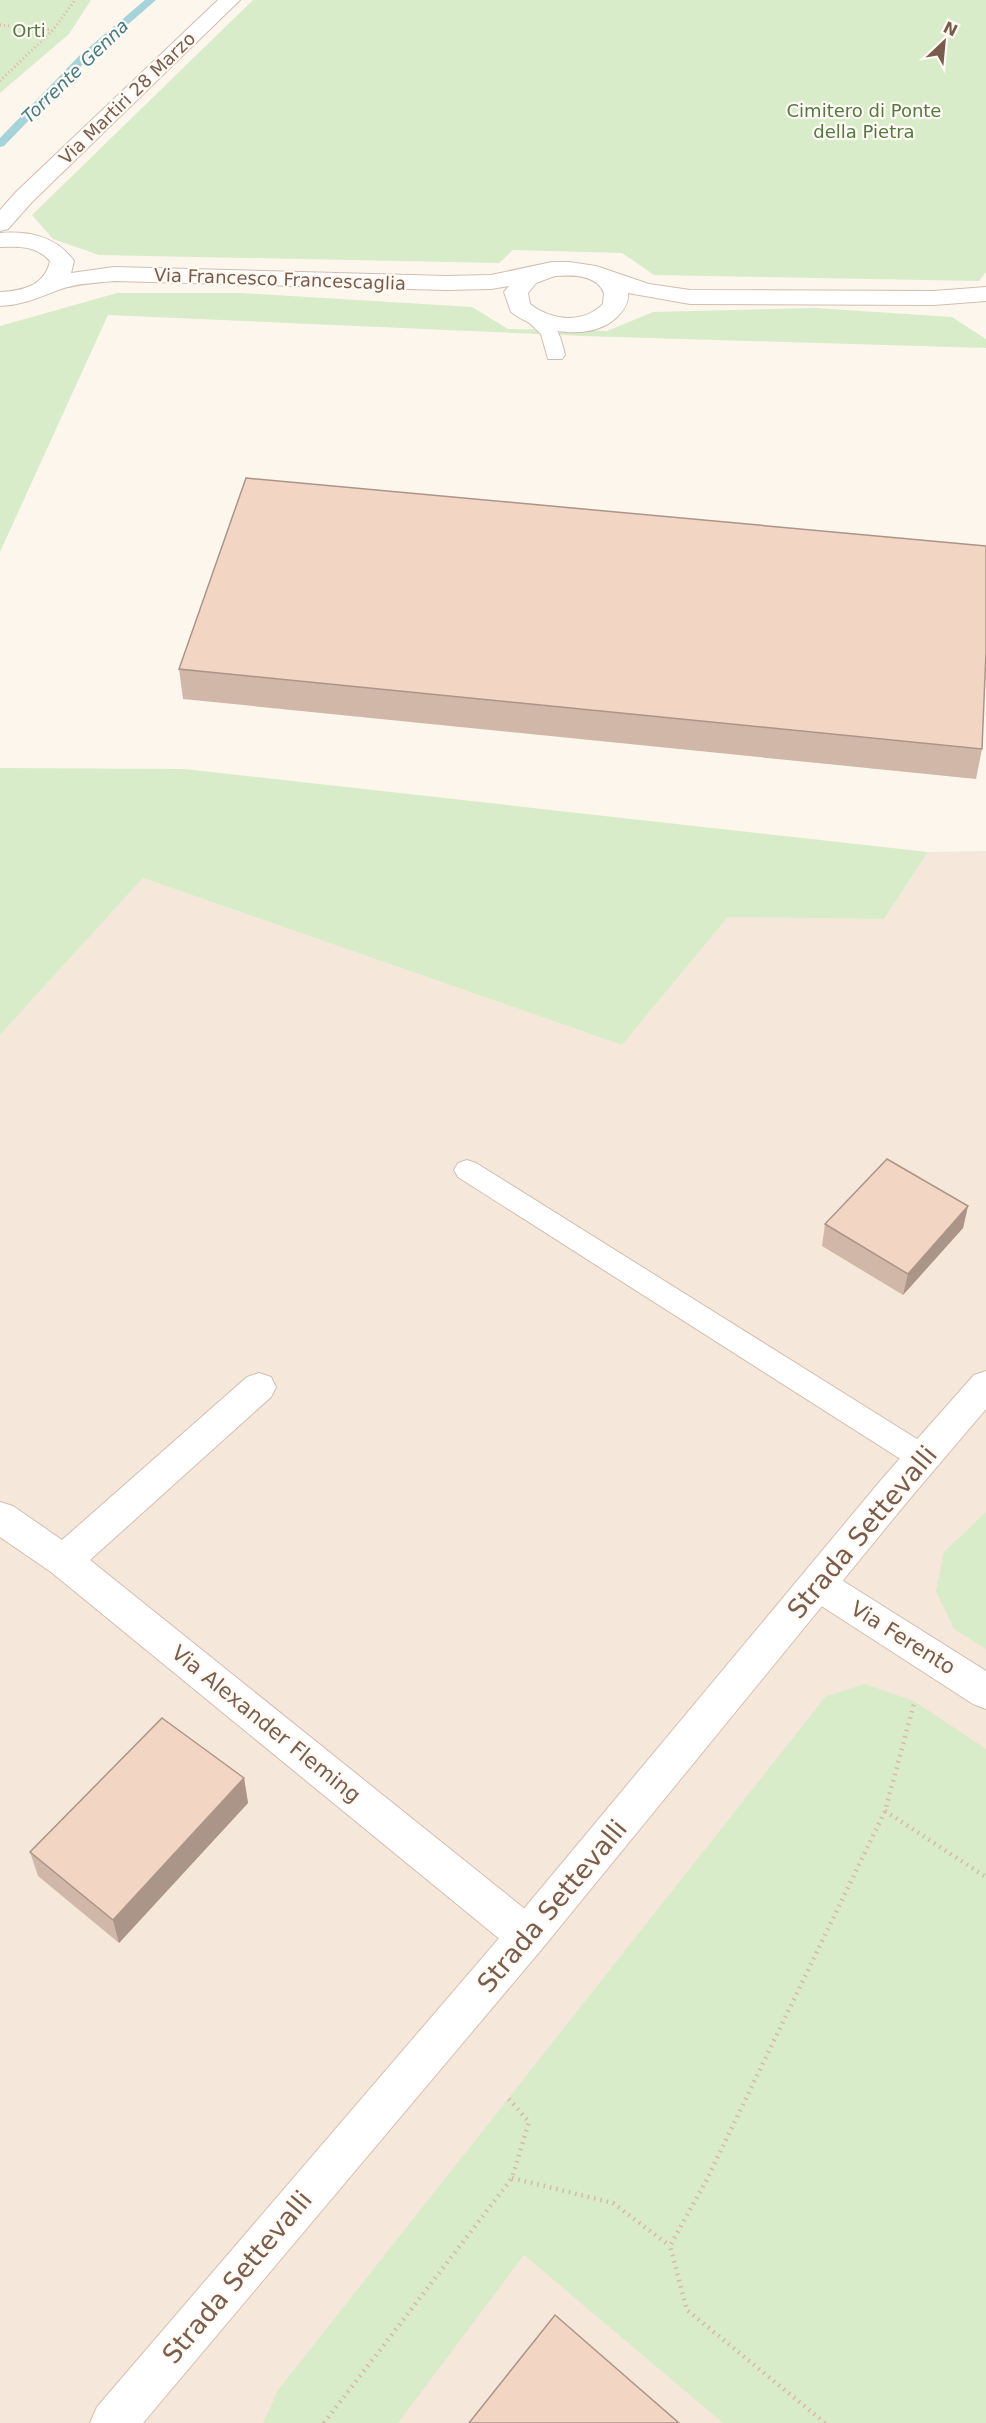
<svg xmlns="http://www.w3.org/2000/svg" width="986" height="2423" font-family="'DejaVu Sans',sans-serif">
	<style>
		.residential { fill: #f5e8da }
		.green { fill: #d8ecc9 }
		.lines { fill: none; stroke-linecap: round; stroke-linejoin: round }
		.stream { fill: #a5d3da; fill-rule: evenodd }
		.service-casing { stroke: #d1beb0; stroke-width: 2 }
		.minor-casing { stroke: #d1beb0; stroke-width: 2 }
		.secondary-casing { stroke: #d6c0b0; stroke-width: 2 }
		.path-far1 { stroke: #d9b8a5; stroke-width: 3; stroke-dasharray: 1 3; stroke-linecap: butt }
		.path { stroke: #d9b8a5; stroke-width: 4.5; stroke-dasharray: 1.5 5; stroke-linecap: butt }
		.service { fill: #fff; fill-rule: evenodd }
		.minor { fill: #fff; fill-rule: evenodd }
		.secondary { fill: #fff; fill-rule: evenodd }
		.wall { fill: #d1b7a8 }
		.shaded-wall { fill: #aa9588 }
		.building { fill: #f3d5c3; stroke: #aa9588; stroke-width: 1.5 }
		.labels { text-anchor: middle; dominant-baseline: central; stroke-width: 4.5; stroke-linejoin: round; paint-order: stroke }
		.far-park-label { font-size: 18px; fill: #537a41; stroke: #fffaf3 }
		.far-water-label { font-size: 18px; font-style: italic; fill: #437c86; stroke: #fffaf3 }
		.far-street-label { font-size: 18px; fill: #7a5c4d; stroke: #fffaf3 }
		.street-label { font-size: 21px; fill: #7a5c4d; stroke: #fffaf3 }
		.near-street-label { font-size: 26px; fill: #7a5c4d; stroke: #fffaf3 }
	</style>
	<rect width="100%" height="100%" fill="#fdf6ec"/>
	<path class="residential" d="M 986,851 L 986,2423 L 0,2423 L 0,1035 L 143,878 L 622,1045 L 728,917 L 884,919 L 928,852 Z"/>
	<g class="green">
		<path d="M 0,0 L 91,0 L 69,34 L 0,93 Z"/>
		<path d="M 253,0 L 986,0 L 986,272 L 979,281 L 654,275 L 622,253 L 513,250 L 499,263 L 99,255 L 53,239 L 32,215 Z"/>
		<path d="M 117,293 L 241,293 L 472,307 L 508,329 L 607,331 L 653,312 L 815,308 L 952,317 L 986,339 L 986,348 L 583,336 L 108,315 L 0,552 L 0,326 Z"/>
		<path d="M 0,768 L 184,769 L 928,852 L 884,919 L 728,917 L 622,1045 L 143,878 L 0,1035 Z"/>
		<path d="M 986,1512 L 986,1649 L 954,1629 L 936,1591 L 944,1552 Z"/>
		<path d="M 865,1684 L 914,1701 L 986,1749 L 986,2423 L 723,2423 L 524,2255 L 398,2423 L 263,2423 L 278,2390 L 826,1696 Z"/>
	</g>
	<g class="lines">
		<path class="stream" d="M 145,0 L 156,0 L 87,60 L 4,146 L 0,147 L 0,138 L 79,56 Z"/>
		<g class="service-casing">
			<g id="service">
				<path d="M 534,312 C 555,317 561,336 565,355 L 562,359 L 548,359 L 541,334 L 524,318 L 527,314 Z"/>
				<path d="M 467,1160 L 476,1163 L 933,1449 L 938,1458 L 933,1467 L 923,1470 L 913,1467 L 458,1177 L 454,1170 L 458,1163 Z"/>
			</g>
		</g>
		<g class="minor-casing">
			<g id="minor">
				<path d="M 218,0 L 240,0 L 32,202 L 8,229 L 0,231 L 0,210 L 16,192 Z"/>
				<path d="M 0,233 C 29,231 56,236 74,261 L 71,273 L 114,267 L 446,276 L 491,275 L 552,262 L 569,262 L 596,266 L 649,284 L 690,290 L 934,291 L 986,287 L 986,301 L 934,305 L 690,304 L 628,293 C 629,303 624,310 617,317 C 590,343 537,332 511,312 L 504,292 L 509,286 L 491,289 L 446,290 L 114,281 C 96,283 76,283 58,290 C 38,298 22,305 0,306 L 0,292 C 22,291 45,286 50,261 C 37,246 20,246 0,247 ZM 555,276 C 572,275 596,274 604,293 L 603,304 C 583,324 552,321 530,304 L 528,293 L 536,283 Z"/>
				<path d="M 259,1373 L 271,1377 L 276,1387 L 271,1397 L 90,1560 L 541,1922 L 547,1936 L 541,1950 L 527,1955 L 513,1950 L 51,1572 L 0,1537 L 0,1502 L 13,1506 L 62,1540 L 247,1377 Z"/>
				<path d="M 819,1569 L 832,1574 L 986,1671 L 986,1709 L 973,1704 L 806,1596 L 801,1585 L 806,1574 Z"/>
			</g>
		</g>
		<g class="secondary-casing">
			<path id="secondary" d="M 986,1371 L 986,1409 L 907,1502 L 541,1950 L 143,2423 L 90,2423 L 97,2407 L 513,1922 L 881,1480 L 974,1375 Z"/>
		</g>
		<g class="path-far1">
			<path d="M 0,25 L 52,30"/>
			<path d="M 0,81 L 53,30 L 75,0"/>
		</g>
		<g class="path">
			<path d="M 885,1811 L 986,1877"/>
			<path d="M 512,2178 L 613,2203 L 670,2246"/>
			<path d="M 324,2423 L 512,2178 L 529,2122 L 508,2098"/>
			<path d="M 825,2423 L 687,2310 L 670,2246 L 707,2179 L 885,1811 L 915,1700"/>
		</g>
		<use href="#service" class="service"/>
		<use href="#minor" class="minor"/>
		<use href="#secondary" class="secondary"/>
	</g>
	<g class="wall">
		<path d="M 179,669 L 982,749 L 976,779 L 183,699 Z"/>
		<path d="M 968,1206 L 963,1228 L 903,1295 L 822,1246 L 825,1224 Z"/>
		<path d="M 244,1778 L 248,1803 L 119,1943 L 38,1876 L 30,1852 Z"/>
	</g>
	<g class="shaded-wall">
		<path d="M 968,1206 L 963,1228 L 903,1295 L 908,1274 Z"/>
		<path d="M 244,1778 L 248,1803 L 119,1943 L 113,1920 Z"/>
	</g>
	<g class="building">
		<path d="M 246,478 L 986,546 L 986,652 L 982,749 L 179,669 Z"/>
		<path d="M 887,1159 L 968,1206 L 908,1274 L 825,1224 Z"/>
		<path d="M 162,1718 L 244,1778 L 113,1920 L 30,1852 Z"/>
		<path d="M 555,2315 L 679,2423 L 469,2423 Z"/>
	</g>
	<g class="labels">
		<g class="far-park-label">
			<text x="29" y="30">Orti</text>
			<text x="864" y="110">Cimitero di Ponte<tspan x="864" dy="21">della Pietra</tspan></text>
		</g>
		<g class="far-water-label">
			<text transform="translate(75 71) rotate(-44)">Torrente Genna</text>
		</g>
		<g class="far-street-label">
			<text transform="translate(127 98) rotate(-44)">Via Martiri 28 Marzo</text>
			<text transform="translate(280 279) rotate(2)">Via Francesco Francescaglia</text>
		</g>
		<g class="street-label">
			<text transform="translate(903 1638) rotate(32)">Via Ferento</text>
			<text transform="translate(266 1724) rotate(39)">Via Alexander Fleming</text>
		</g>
		<g class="near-street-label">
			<text transform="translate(862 1532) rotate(-50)">Strada Settevalli</text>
			<text transform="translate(552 1906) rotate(-50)">Strada Settevalli</text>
			<text transform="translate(237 2277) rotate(-50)">Strada Settevalli</text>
		</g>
	</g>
	<g transform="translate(944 42) rotate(26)" stroke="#fffaf3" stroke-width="4.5" paint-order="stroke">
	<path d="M0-4.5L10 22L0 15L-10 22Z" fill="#7a5c4d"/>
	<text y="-9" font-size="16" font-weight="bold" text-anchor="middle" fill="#7a5c4d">N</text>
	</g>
</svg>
